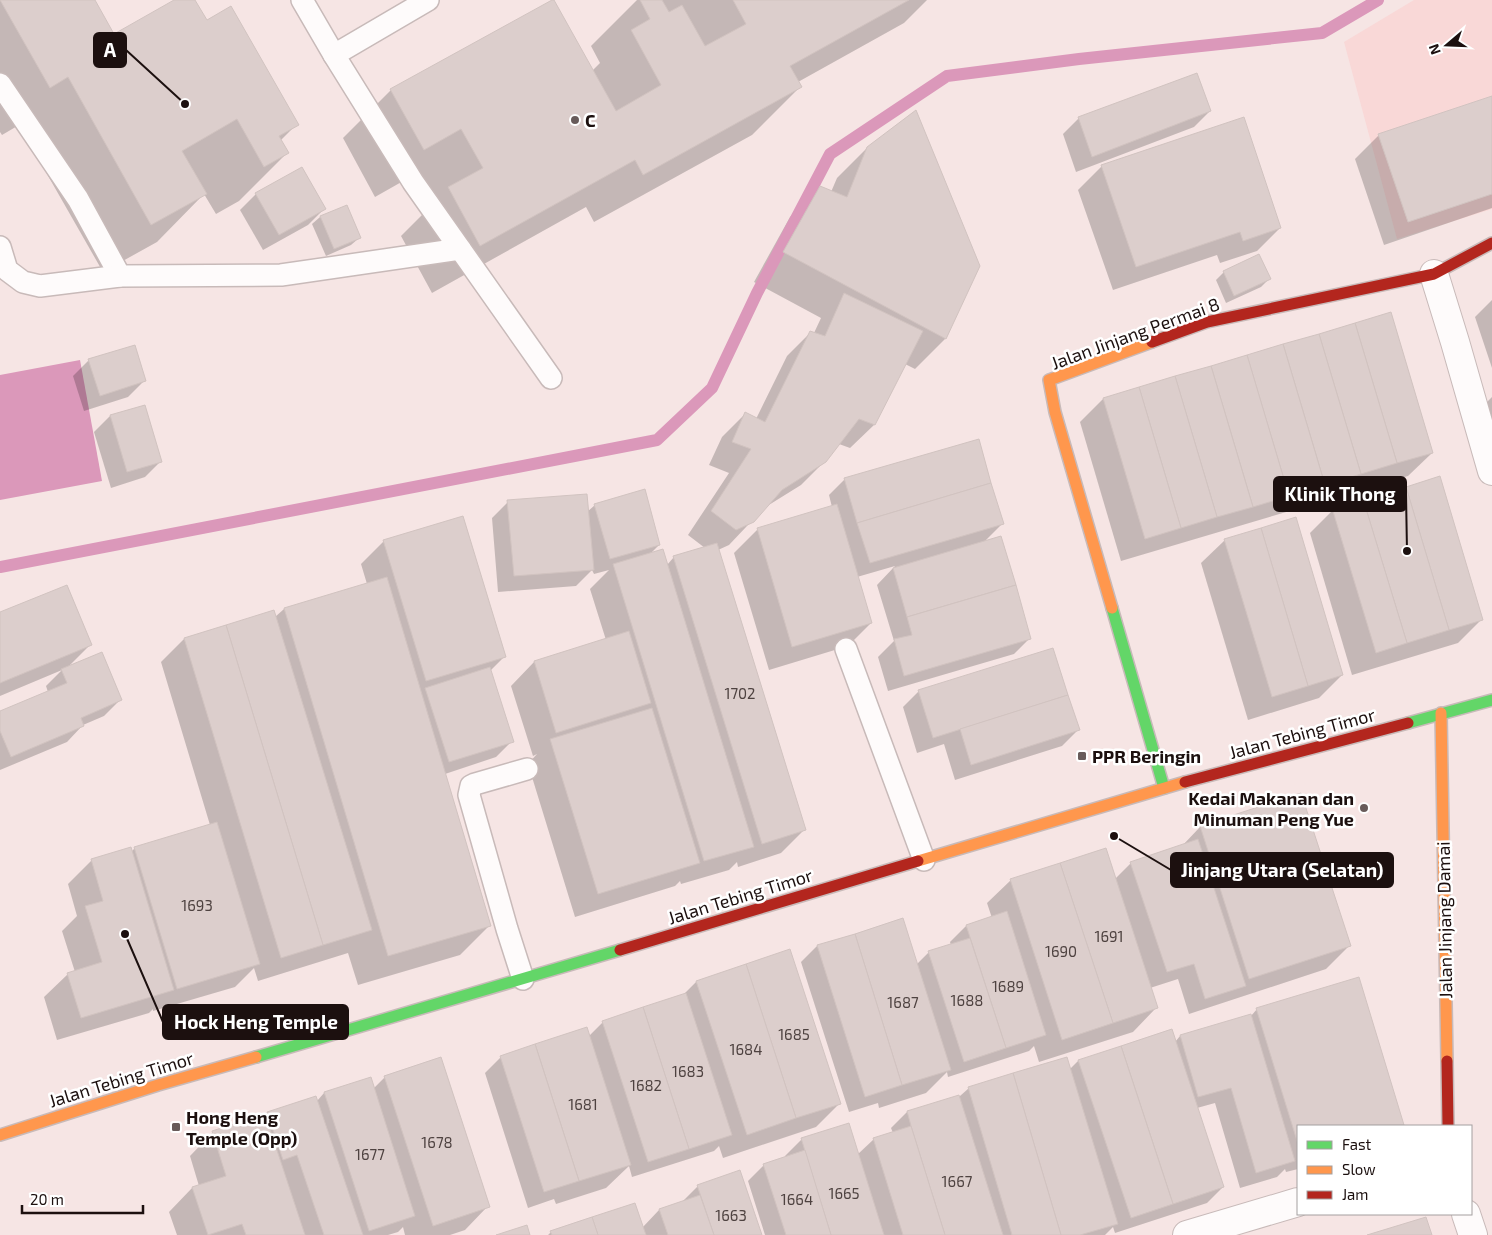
<svg xmlns="http://www.w3.org/2000/svg" width="1492" height="1235" font-family="'Exo 2',sans-serif">
	<style>
		.built { fill: #f9d8d7 }
		.water { fill: #db98ba }
		.shadow { fill: #0003 }
		.lines { fill: none; stroke-linecap: round; stroke-linejoin: round }
		.stream { stroke: #db98ba; stroke-width: 12 }
		.building { fill: #dccecc; stroke: #d1c3c0 }
		.lane-casing { stroke: #c8bab9; stroke-width: 24 }
		.street-casing { stroke: #c8bab9; stroke-width: 30 }
		.fast-casing { stroke: #c8bab9; stroke-width: 14 }
		.slow-casing { stroke: #c8bab9; stroke-width: 14 }
		.jam-casing { stroke: #c8bab9; stroke-width: 14 }
		.lane { stroke: #fefbfb; stroke-width: 21 }
		.street { stroke: #fefbfb; stroke-width: 28 }
		.fast { stroke: #63d668; stroke-width: 11 }
		.slow { stroke: #ff974d; stroke-width: 11 }
		.jam { stroke: #b3261e; stroke-width: 11 }
		.poi-dot { fill: #685b5a; stroke: #fff; stroke-width: 2 }
		.labels { text-anchor: middle; dominant-baseline: central; stroke-width: 5; stroke-linejoin: round; paint-order: stroke }
		.number-label { font-size: 15px; fill: #4e4240 }
		.poi-label { font-size: 18px; font-weight: bold; fill: #1c100f; stroke: #fff; text-anchor: start }
		.street-label { font-size: 18px; fill: #1c100f; stroke: #fff }
		.leader { fill: none; stroke: #1c100f; stroke-width: 2 }
		.callout-dot { fill: #1c100f; stroke: #fff; stroke-width: 2 }
		.callout { fill: #1c100f; stroke: #1c100f; stroke-width: 2 }
		.callout-label { font-size: 19px; text-anchor: middle; font-weight: bold; fill: #fff }
	</style>
	<rect width="100%" height="100%" fill="#f6e5e4"/>
	<path class="built" d="M 1414,0 L 1492,0 L 1492,209 L 1397,239 L 1344,42 Z"/>
	<path class="water" d="M 80,360 L 102,481 L 0,500 L 0,375 Z"/>
	<g class="shadow">
		<path d="M 0,0 L 93,0 L 114,36 L 177,0 L 193,0 L 206,22 L 297,124 L 280,141 L 287,153 L 239,201 L 216,214 L 204,194 L 157,242 L 103,272 L 19,125 L 2,135 L 0,132 Z"/>
		<path d="M 637,0 L 927,0 L 904,23 L 798,82 L 800,87 L 752,135 L 594,222 L 586,207 L 432,293 L 401,236 L 430,207 L 412,176 L 375,197 L 343,138 L 391,90 L 592,71 L 600,63 L 591,46 Z"/>
		<path d="M 1492,97 L 1492,208 L 1384,245 L 1355,159 L 1379,135 Z"/>
		<path d="M 1210,111 L 1194,127 L 1076,172 L 1063,134 L 1079,118 Z"/>
		<path d="M 867,148 L 979,266 L 945,339 L 915,369 L 905,364 L 874,425 L 850,448 L 839,444 L 825,461 L 801,485 L 764,508 L 729,545 L 718,550 L 804,830 L 781,853 L 738,867 L 737,862 L 729,870 L 681,884 L 680,881 L 675,886 L 575,917 L 528,764 L 537,754 L 533,756 L 511,686 L 534,662 L 606,640 L 590,589 L 609,570 L 594,574 L 592,570 L 576,586 L 498,592 L 492,518 L 508,502 L 587,512 L 595,505 L 659,545 L 649,555 L 667,565 L 674,557 L 705,548 L 688,535 L 729,473 L 709,465 L 722,437 L 745,414 L 756,419 L 787,356 L 811,332 L 814,333 L 821,318 L 754,282 L 790,217 L 820,187 L 831,192 L 837,178 Z"/>
		<path d="M 1102,166 L 1280,228 L 1257,251 L 1220,263 L 1217,255 L 1113,290 L 1078,190 Z"/>
		<path d="M 256,194 L 324,209 L 308,225 L 263,250 L 240,210 Z"/>
		<path d="M 320,217 L 359,238 L 351,245 L 326,256 L 312,224 Z"/>
		<path d="M 1224,272 L 1269,279 L 1261,287 L 1226,303 L 1216,280 Z"/>
		<path d="M 1492,300 L 1492,368 L 1475,317 Z"/>
		<path d="M 89,360 L 144,381 L 128,397 L 84,411 L 73,376 Z"/>
		<path d="M 1492,397 L 1492,452 L 1476,413 Z"/>
		<path d="M 1103,399 L 1432,453 L 1408,476 L 1121,561 L 1080,422 Z"/>
		<path d="M 110,416 L 161,461 L 145,477 L 111,488 L 94,432 Z"/>
		<path d="M 845,479 L 1002,524 L 984,542 L 1030,638 L 1014,654 L 888,691 L 878,657 L 894,641 L 877,585 L 895,566 L 857,577 L 871,623 L 848,646 L 769,670 L 734,553 L 757,530 L 832,507 L 829,495 Z"/>
		<path d="M 1333,510 L 1482,619 L 1458,643 L 1352,675 L 1310,533 Z"/>
		<path d="M 1225,540 L 1342,675 L 1319,698 L 1248,720 L 1201,563 Z"/>
		<path d="M 384,541 L 504,657 L 490,671 L 512,741 L 496,757 L 445,774 L 490,925 L 460,955 L 358,985 L 348,953 L 258,981 L 254,968 L 235,987 L 153,1011 L 153,1009 L 149,1013 L 57,1040 L 44,997 L 68,974 L 75,972 L 62,931 L 77,916 L 68,884 L 92,860 L 131,852 L 135,848 L 210,825 L 161,662 L 184,639 L 274,612 L 275,617 L 284,609 L 367,584 L 361,564 Z"/>
		<path d="M 0,614 L 90,645 L 67,668 L 120,700 L 104,716 L 83,725 L 67,742 L 0,770 L 0,712 L 48,692 L 46,686 L 62,670 L 0,696 Z"/>
		<path d="M 919,691 L 1078,730 L 1062,746 L 955,780 L 944,744 L 917,753 L 903,707 Z"/>
		<path d="M 1300,795 L 1349,946 L 1326,969 L 1189,1014 L 1178,979 L 1150,988 L 1156,1008 L 1133,1032 L 1039,1062 L 1034,1046 L 1029,1051 L 948,1077 L 947,1072 L 926,1093 L 879,1108 L 878,1103 L 849,1112 L 801,962 L 817,946 L 902,920 L 916,965 L 929,952 L 951,945 L 950,942 L 966,926 L 992,918 L 987,903 L 1011,880 L 1115,879 L 1131,863 L 1182,846 L 1200,827 Z"/>
		<path d="M 696,982 L 840,1103 L 816,1127 L 723,1158 L 719,1146 L 714,1151 L 632,1177 L 629,1166 L 606,1188 L 556,1204 L 554,1199 L 528,1208 L 485,1073 L 501,1057 L 589,1036 L 603,1022 L 682,996 Z"/>
		<path d="M 1257,1009 L 1403,1125 L 1402,1126 L 1298,1126 L 1298,1169 L 1286,1172 L 1285,1169 L 1277,1177 L 1240,1188 L 1215,1103 L 1197,1108 L 1223,1187 L 1207,1203 L 1115,1233 L 1113,1227 L 1105,1235 L 765,1235 L 748,1181 L 764,1165 L 786,1157 L 785,1156 L 801,1140 L 848,1125 L 857,1155 L 874,1139 L 893,1133 L 891,1128 L 907,1112 L 960,1096 L 969,1088 L 1070,1069 L 1078,1061 L 1175,1042 L 1180,1036 L 1251,1016 Z"/>
		<path d="M 385,1077 L 488,1206 L 465,1230 L 450,1235 L 405,1235 L 403,1227 L 398,1232 L 388,1235 L 177,1235 L 169,1212 L 192,1188 L 199,1186 L 190,1156 L 213,1132 L 265,1116 L 268,1113 L 317,1101 L 324,1093 L 370,1079 L 373,1089 Z"/>
		<path d="M 698,1186 L 760,1235 L 548,1235 L 551,1232 L 642,1228 L 659,1210 L 682,1202 Z"/>
	</g>
	<g class="lines">
		<path class="stream" d="M 0,567 L 657,440 L 712,388 L 757,293 L 830,154 L 947,76 L 1079,59 L 1322,33 L 1378,0"/>
	</g>
	<g class="building">
		<path d="M 0,0 L 95,0 L 114,34 L 174,0 L 195,0 L 207,20 L 231,6 L 299,125 L 279,136 L 289,153 L 264,167 L 237,119 L 182,151 L 207,194 L 151,225 L 68,77 L 50,88 Z"/>
		<path d="M 552,0 L 554,0 L 616,111 L 661,85 L 631,30 L 650,19 L 640,0 L 662,0 L 669,12 L 682,5 L 705,46 L 746,24 L 733,0 L 909,0 L 790,66 L 802,87 L 643,175 L 635,160 L 480,246 L 448,187 L 483,168 L 461,129 L 424,150 L 390,89 Z"/>
		<path d="M 1197,73 L 1211,111 L 1092,157 L 1078,117 Z"/>
		<path d="M 1492,96 L 1492,194 L 1408,222 L 1378,134 Z"/>
		<path d="M 916,110 L 980,266 L 946,339 L 783,252 L 820,186 L 847,197 L 867,147 Z"/>
		<path d="M 1244,117 L 1281,228 L 1243,241 L 1240,232 L 1136,267 L 1101,165 Z"/>
		<path d="M 302,167 L 326,209 L 279,235 L 255,193 Z"/>
		<path d="M 347,205 L 361,238 L 334,249 L 320,216 Z"/>
		<path d="M 1259,254 L 1271,279 L 1234,296 L 1223,271 Z"/>
		<path d="M 844,293 L 923,331 L 875,425 L 859,419 L 826,462 L 782,490 L 754,522 L 736,530 L 711,511 L 751,449 L 732,442 L 745,412 L 765,422 L 810,331 L 825,336 Z"/>
		<path d="M 1391,312 L 1433,453 L 1397,463 L 1355,323 Z"/>
		<path d="M 1355,323 L 1397,463 L 1361,474 L 1319,334 Z"/>
		<path d="M 1319,334 L 1361,474 L 1325,485 L 1283,344 Z"/>
		<path d="M 1283,344 L 1325,485 L 1289,496 L 1247,355 Z"/>
		<path d="M 135,345 L 146,381 L 100,396 L 88,359 Z"/>
		<path d="M 1247,355 L 1289,496 L 1253,507 L 1211,366 Z"/>
		<path d="M 1211,366 L 1253,507 L 1217,517 L 1175,376 Z"/>
		<path d="M 1175,376 L 1217,517 L 1181,528 L 1139,387 Z"/>
		<path d="M 1139,387 L 1181,528 L 1145,539 L 1103,398 Z"/>
		<path d="M 145,405 L 162,462 L 127,472 L 110,415 Z"/>
		<path d="M 979,439 L 991,483 L 857,523 L 844,478 Z"/>
		<path d="M 1440,476 L 1483,620 L 1449,630 L 1406,487 Z"/>
		<path d="M 991,483 L 1004,524 L 870,563 L 857,523 Z"/>
		<path d="M 1406,487 L 1449,630 L 1407,643 L 1363,499 Z"/>
		<path d="M 645,489 L 660,545 L 610,559 L 594,504 Z"/>
		<path d="M 587,494 L 594,570 L 514,576 L 507,500 Z"/>
		<path d="M 1363,499 L 1407,643 L 1376,653 L 1332,508 Z"/>
		<path d="M 837,504 L 872,623 L 792,647 L 757,528 Z"/>
		<path d="M 463,516 L 506,657 L 426,681 L 383,540 Z"/>
		<path d="M 1296,517 L 1343,675 L 1308,686 L 1261,528 Z"/>
		<path d="M 1261,528 L 1308,686 L 1272,697 L 1224,539 Z"/>
		<path d="M 1001,536 L 1016,585 L 907,617 L 893,568 Z"/>
		<path d="M 717,543 L 806,830 L 762,844 L 673,556 Z"/>
		<path d="M 663,549 L 754,847 L 704,861 L 613,564 Z"/>
		<path d="M 387,577 L 491,926 L 388,956 L 284,608 Z"/>
		<path d="M 67,585 L 92,645 L 0,683 L 0,612 Z"/>
		<path d="M 1016,585 L 1031,639 L 904,676 L 894,639 L 912,635 L 907,617 Z"/>
		<path d="M 274,610 L 372,930 L 323,945 L 226,625 Z"/>
		<path d="M 226,625 L 323,945 L 281,958 L 184,638 Z"/>
		<path d="M 629,631 L 651,703 L 556,733 L 534,661 Z"/>
		<path d="M 1053,648 L 1068,695 L 933,738 L 918,690 Z"/>
		<path d="M 102,652 L 122,700 L 81,718 L 84,726 L 11,757 L 0,731 L 0,711 L 67,683 L 61,669 Z"/>
		<path d="M 490,667 L 514,742 L 449,762 L 425,688 Z"/>
		<path d="M 1068,695 L 1080,730 L 971,765 L 960,729 Z"/>
		<path d="M 652,708 L 700,863 L 598,894 L 550,739 Z"/>
		<path d="M 1301,793 L 1351,946 L 1249,979 L 1200,826 Z"/>
		<path d="M 217,822 L 260,964 L 177,989 L 134,847 Z"/>
		<path d="M 1198,839 L 1246,986 L 1205,999 L 1194,964 L 1167,972 L 1130,862 Z"/>
		<path d="M 131,847 L 174,990 L 81,1018 L 67,973 L 102,962 L 85,906 L 103,901 L 91,859 Z"/>
		<path d="M 1106,848 L 1158,1008 L 1113,1023 L 1060,863 Z"/>
		<path d="M 1060,863 L 1113,1023 L 1062,1040 L 1010,879 Z"/>
		<path d="M 1007,911 L 1046,1035 L 1006,1048 L 966,925 Z"/>
		<path d="M 903,918 L 951,1070 L 902,1085 L 855,934 Z"/>
		<path d="M 855,934 L 902,1085 L 865,1097 L 817,945 Z"/>
		<path d="M 970,938 L 1006,1048 L 964,1062 L 928,951 Z"/>
		<path d="M 790,949 L 841,1104 L 796,1118 L 746,964 Z"/>
		<path d="M 746,964 L 796,1118 L 747,1135 L 696,981 Z"/>
		<path d="M 1359,977 L 1404,1125 L 1298,1126 L 1298,1144 L 1256,1008 Z"/>
		<path d="M 686,993 L 732,1135 L 689,1149 L 643,1007 Z"/>
		<path d="M 643,1007 L 689,1149 L 648,1162 L 602,1021 Z"/>
		<path d="M 1251,1014 L 1295,1161 L 1256,1173 L 1231,1088 L 1198,1097 L 1180,1035 Z"/>
		<path d="M 587,1027 L 631,1165 L 579,1181 L 535,1044 Z"/>
		<path d="M 1172,1029 L 1224,1187 L 1173,1204 L 1121,1046 Z"/>
		<path d="M 535,1044 L 579,1181 L 544,1192 L 500,1056 Z"/>
		<path d="M 1121,1046 L 1173,1204 L 1131,1218 L 1078,1060 Z"/>
		<path d="M 441,1057 L 490,1207 L 433,1226 L 384,1076 Z"/>
		<path d="M 1067,1057 L 1118,1224 L 1080,1235 L 1061,1235 L 1013,1073 Z"/>
		<path d="M 1013,1073 L 1061,1235 L 1012,1235 L 968,1087 Z"/>
		<path d="M 371,1077 L 415,1216 L 369,1231 L 324,1092 Z"/>
		<path d="M 959,1095 L 1003,1235 L 945,1235 L 911,1126 L 907,1111 Z"/>
		<path d="M 316,1096 L 363,1235 L 324,1235 L 297,1155 L 283,1160 L 267,1112 Z"/>
		<path d="M 265,1114 L 305,1235 L 246,1235 L 242,1224 L 208,1235 L 192,1187 L 226,1176 L 212,1131 Z"/>
		<path d="M 849,1123 L 884,1235 L 831,1235 L 801,1138 Z"/>
		<path d="M 911,1126 L 945,1235 L 903,1235 L 873,1138 Z"/>
		<path d="M 805,1150 L 831,1235 L 786,1235 L 763,1164 Z"/>
		<path d="M 740,1170 L 762,1235 L 714,1235 L 697,1185 Z"/>
		<path d="M 700,1195 L 714,1235 L 668,1235 L 659,1209 Z"/>
		<path d="M 635,1203 L 646,1235 L 598,1235 L 592,1217 Z"/>
		<path d="M 592,1217 L 598,1235 L 552,1235 L 550,1231 Z"/>
		<path d="M 1426,1217 L 1432,1235 L 1367,1235 Z"/>
		<path d="M 527,1225 L 530,1235 L 496,1235 Z"/>
	</g>
	<g class="lines">
		<g class="lane-casing">
			<g id="lane">
				<path d="M 302,0 L 334,55 L 413,182 L 551,378"/>
				<path d="M 334,55 L 428,0"/>
				<path d="M 0,84 L 78,199 L 120,276 L 281,275 L 460,249"/>
				<path d="M 0,247 L 7,270 L 23,282 L 40,286 L 120,276"/>
				<path d="M 846,649 L 924,860"/>
				<path d="M 523,979 L 507,929 L 469,795 L 471,786 L 475,784 L 527,769"/>
			</g>
		</g>
		<g class="street-casing">
			<g id="street">
				<path d="M 1434,274 L 1455,342 L 1492,471"/>
				<path d="M 1466,1214 L 1473,1235"/>
				<path d="M 1187,1235 L 1298,1202"/>
			</g>
		</g>
		<g class="fast-casing">
			<g id="fast">
				<path d="M 1112,608 L 1164,788"/>
				<path d="M 1408,723 L 1492,700"/>
				<path d="M 256,1057 L 620,950"/>
			</g>
		</g>
		<g class="slow-casing">
			<g id="slow">
				<path d="M 1112,608 L 1055,412 L 1049,380 L 1152,342"/>
				<path d="M 1441,713 L 1447,1061"/>
				<path d="M 918,861 L 1185,782"/>
				<path d="M 0,1135 L 158,1085 L 256,1057"/>
			</g>
		</g>
		<g class="jam-casing">
			<g id="jam">
				<path d="M 1152,342 L 1207,322 L 1434,274 L 1492,243"/>
				<path d="M 1185,782 L 1408,723"/>
				<path d="M 620,950 L 918,861"/>
				<path d="M 1447,1061 L 1448,1126"/>
			</g>
		</g>
		<use href="#lane" class="lane"/>
		<use href="#street" class="street"/>
		<use href="#fast" class="fast"/>
		<use href="#slow" class="slow"/>
		<use href="#jam" class="jam"/>
	</g>
	<g class="poi-dot">
		<circle cx="575" cy="120" r="5"/>
		<rect x="1077" y="751" width="10" height="10" rx="2.5"/>
		<circle cx="1364" cy="808" r="5"/>
		<rect x="171" y="1122" width="10" height="10" rx="2.5"/>
	</g>
	<g class="labels">
		<g class="number-label">
			<text x="740" y="693">1702</text>
			<text x="197" y="905">1693</text>
			<text x="1109" y="936">1691</text>
			<text x="1061" y="951">1690</text>
			<text x="1008" y="986">1689</text>
			<text x="967" y="1000">1688</text>
			<text x="903" y="1002">1687</text>
			<text x="794" y="1034">1685</text>
			<text x="746" y="1049">1684</text>
			<text x="688" y="1071">1683</text>
			<text x="646" y="1085">1682</text>
			<text x="583" y="1104">1681</text>
			<text x="437" y="1142">1678</text>
			<text x="370" y="1154">1677</text>
			<text x="957" y="1181">1667</text>
			<text x="844" y="1193">1665</text>
			<text x="797" y="1199">1664</text>
			<text x="731" y="1215">1663</text>
		</g>
		<g class="poi-label">
			<text x="585" y="120">C</text>
			<text x="1092" y="756">PPR Beringin</text>
			<text x="1354" y="798" text-anchor="end">Kedai Makanan dan<tspan x="1354" dy="21">Minuman Peng Yue</tspan></text>
			<text x="186" y="1117">Hong Heng<tspan x="186" dy="21">Temple (Opp)</tspan></text>
		</g>
		<g class="street-label">
			<text transform="translate(1135 333) rotate(-20)">Jalan Jinjang Permai 8</text>
			<text transform="translate(1302 733) rotate(-15)">Jalan Tebing Timor</text>
			<text transform="translate(740 896) rotate(-17)">Jalan Tebing Timor</text>
			<text transform="translate(1444 920) rotate(-91)">Jalan Jinjang Damai</text>
			<text transform="translate(121 1079) rotate(-17)">Jalan Tebing Timor</text>
		</g>
	</g>
	<path class="leader" d="M185 104L126 50M1407 551L1406 494M1114 836L1171 870M125 934L163 1022"/>
	<g class="callout-dot">
		<circle cx="185" cy="104" r="5"/>
		<circle cx="1407" cy="551" r="5"/>
		<circle cx="1114" cy="836" r="5"/>
		<circle cx="125" cy="934" r="5"/>
	</g>
	<g class="callout">
		<rect x="94" y="33" width="32" height="34" rx="5"/>
		<rect x="1274" y="477" width="132" height="34" rx="5"/>
		<rect x="1171" y="853" width="222" height="34" rx="5"/>
		<rect x="163" y="1005" width="185" height="34" rx="5"/>
	</g>
	<g class="callout-label">
		<text x="110" y="57">A</text>
		<text x="1340" y="501">Klinik Thong</text>
		<text x="1282" y="877">Jinjang Utara (Selatan)</text>
		<text x="256" y="1029">Hock Heng Temple</text>
	</g>
	<rect x="1297" y="1125" width="175" height="90" fill="#ffffff" stroke="#a49f9f"/>
	<rect x="1307" y="1141" width="25" height="8" fill="#63d668" stroke="#a49f9f"/>
	<text x="1342" y="1150" font-size="15" fill="#1c100f">Fast</text>
	<rect x="1307" y="1166" width="25" height="8" fill="#ff974d" stroke="#a49f9f"/>
	<text x="1342" y="1175" font-size="15" fill="#1c100f">Slow</text>
	<rect x="1307" y="1191" width="25" height="8" fill="#b3261e" stroke="#a49f9f"/>
	<text x="1342" y="1200" font-size="15" fill="#1c100f">Jam</text>
	<g transform="translate(1447 45) rotate(251)" stroke="#ffffff" stroke-width="4" paint-order="stroke">
	<path d="M0-4L9 19L0 12L-9 19Z" fill="#1c100f"/>
	<text y="-8" font-size="14" font-weight="bold" text-anchor="middle" fill="#1c100f">N</text>
	</g>
	<path d="M22 1205v8h121v-8" fill="none" stroke="#1c100f" stroke-width="2.5"/>
	<text x="30" y="1205" font-size="15" fill="#1c100f" stroke="#ffffff" stroke-width="4" paint-order="stroke">20 m</text>
</svg>
